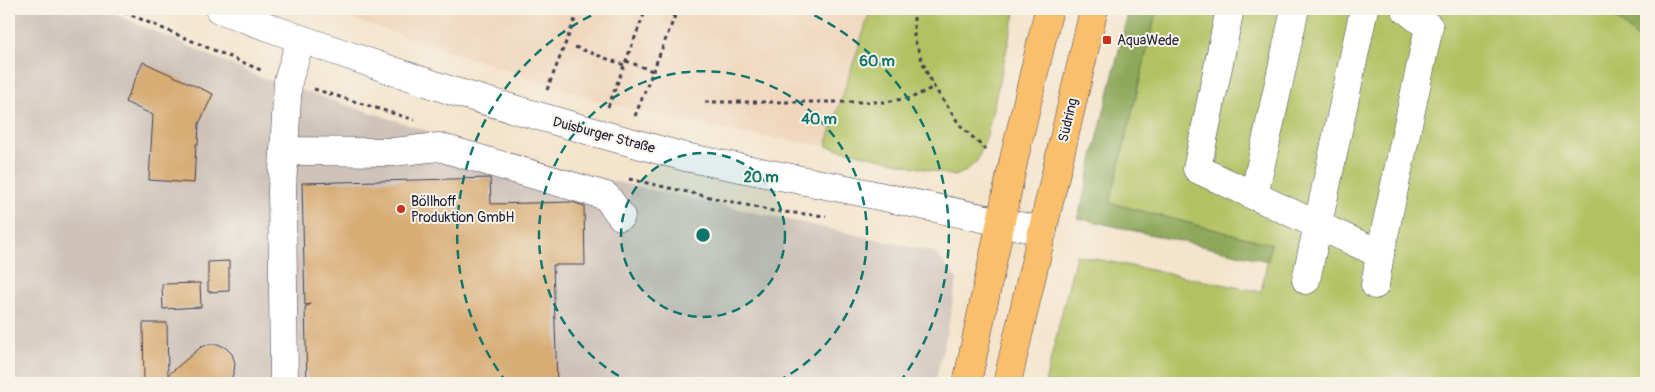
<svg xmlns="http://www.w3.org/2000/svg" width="1655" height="392" font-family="Pangolin,sans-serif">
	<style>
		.built { fill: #f0d6bc }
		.industrial { fill: #cec2b9 }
		.green { fill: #b2c264; stroke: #6a7250 }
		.forest { fill: #8da85a; stroke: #58654a }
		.building { fill: #d7ac75 }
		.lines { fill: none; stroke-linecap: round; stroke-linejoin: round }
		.minor-casing { stroke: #423f51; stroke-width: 29 }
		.major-casing { stroke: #423f51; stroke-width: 29 }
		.path { stroke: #423f51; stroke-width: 3; stroke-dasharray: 4 4; stroke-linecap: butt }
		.minor { stroke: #fff; stroke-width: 28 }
		.major { stroke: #f9bf6d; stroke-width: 28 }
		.ring { fill: none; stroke: #0f766e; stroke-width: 2.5; stroke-dasharray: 9 6 }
		.poi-dot { fill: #c8321e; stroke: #f7f3e8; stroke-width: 2 }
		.labels { text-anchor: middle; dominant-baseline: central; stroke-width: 4; stroke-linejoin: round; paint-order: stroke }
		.poi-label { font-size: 14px; fill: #22223b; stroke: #f7f3e8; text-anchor: start }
		.street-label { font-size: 14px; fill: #22223b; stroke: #f7f3e8 }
		.centre { fill: #0f766e; stroke: #f7f3e8; stroke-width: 2.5 }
		.ring-label { font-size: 15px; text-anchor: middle; font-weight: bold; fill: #0f766e; stroke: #f7f3e8; stroke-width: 4; stroke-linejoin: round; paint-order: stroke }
	</style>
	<rect width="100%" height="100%" fill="#f7f3e8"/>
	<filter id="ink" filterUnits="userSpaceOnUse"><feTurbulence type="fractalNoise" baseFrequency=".02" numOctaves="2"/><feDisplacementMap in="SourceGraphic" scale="10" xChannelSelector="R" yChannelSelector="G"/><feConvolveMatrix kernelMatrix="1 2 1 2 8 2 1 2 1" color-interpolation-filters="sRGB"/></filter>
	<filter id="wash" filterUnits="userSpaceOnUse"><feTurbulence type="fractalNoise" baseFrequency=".0096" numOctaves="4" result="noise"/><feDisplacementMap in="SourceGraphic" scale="20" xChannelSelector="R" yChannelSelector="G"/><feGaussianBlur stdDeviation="1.12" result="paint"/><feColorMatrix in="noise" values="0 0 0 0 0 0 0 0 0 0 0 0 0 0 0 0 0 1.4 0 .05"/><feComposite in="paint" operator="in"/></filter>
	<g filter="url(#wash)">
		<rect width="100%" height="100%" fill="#f4e4cc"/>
		<path class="built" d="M 322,9 L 871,9 L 826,146 L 745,134 L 684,122 L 606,103 Z"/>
		<path class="industrial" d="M 9,9 L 103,9 L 257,76 L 521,161 L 934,252 L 957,279 L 946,337 L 935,383 L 9,383 Z"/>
		<g class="green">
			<path d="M 871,9 L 1016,9 L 986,139 L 977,161 L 966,171 L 955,176 L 826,146 Z"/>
			<path d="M 1157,9 L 1605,9 L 1646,45 L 1646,383 L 1045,383 L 1076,255 L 1261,292 L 1271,244 L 1110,203 Z"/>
		</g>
		<g class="forest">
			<path d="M 1129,9 L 1157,9 L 1110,203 L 1271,244 L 1268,261 L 1078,218 Z"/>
			<path d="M 1605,9 L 1646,9 L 1646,45 Z"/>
		</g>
		<g id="blocks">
			<g class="building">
				<path d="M 143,62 L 213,94 L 199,124 L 198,144 L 196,144 L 194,183 L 149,180 L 153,115 L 125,102 Z"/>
				<path d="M 490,178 L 491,204 L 572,202 L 584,206 L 585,265 L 553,265 L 557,383 L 307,383 L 305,307 L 311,304 L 305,305 L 302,183 Z"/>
				<path d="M 229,261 L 229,291 L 208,292 L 208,262 Z"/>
				<path d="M 200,283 L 201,307 L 163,309 L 162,284 Z"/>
				<path d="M 143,323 L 167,323 L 168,375 L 201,347 L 209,344 L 218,344 L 226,348 L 232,354 L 235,363 L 234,372 L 229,383 L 144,383 Z"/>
			</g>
		</g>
	</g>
	<g filter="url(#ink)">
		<use href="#blocks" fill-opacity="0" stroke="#423f51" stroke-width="1"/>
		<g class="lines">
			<g class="minor-casing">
				<g id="minor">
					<path d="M 219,9 L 301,39 L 452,91 L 597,133 L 685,157 L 851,190 L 1043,231"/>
					<path d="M 1230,9 L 1197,169 L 1380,254"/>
					<path d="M 284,151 L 393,152 L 439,147 L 606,196 L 621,216"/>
					<path d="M 1254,196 L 1295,9"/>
					<path d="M 1306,280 L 1364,9"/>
					<path d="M 1375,285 L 1380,254 L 1429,27 L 1405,9"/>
					<path d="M 284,383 L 282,190 L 284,151 L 288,81 L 301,39"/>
				</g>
			</g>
			<g class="major-casing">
				<g id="major">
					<path d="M 967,383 L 1014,159 L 1049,9"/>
					<path d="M 1007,383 L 1094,9"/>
				</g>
			</g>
			<g class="path">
				<path d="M 117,9 L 263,71"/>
				<path d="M 657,9 L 675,16"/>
				<path d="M 914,9 L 914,38 L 926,71 L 934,87 L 960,125 L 987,151"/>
				<path d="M 575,47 L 624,65"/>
				<path d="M 626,61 L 653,71"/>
				<path d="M 314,89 L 415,120"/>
				<path d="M 547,90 L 579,9"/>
				<path d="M 705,102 L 884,102 L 911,98 L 934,87"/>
				<path d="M 608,107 L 646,9"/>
				<path d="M 635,116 L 675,16 L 687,9"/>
				<path d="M 629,179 L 773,211 L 826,216"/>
			</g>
			<use href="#minor" class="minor"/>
			<use href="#major" class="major"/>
		</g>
	</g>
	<circle cx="703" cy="235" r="82" fill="#0f766e" fill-opacity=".12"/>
	<g class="ring">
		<circle cx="703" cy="235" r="82"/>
		<path d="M632 383A164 164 0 1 1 774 383"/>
		<path d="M507 383A246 246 0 0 1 605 9M801 9A246 246 0 0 1 899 383"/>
	</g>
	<g class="poi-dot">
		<rect x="1102" y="35" width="10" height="10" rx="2.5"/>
		<circle cx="401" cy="209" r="5"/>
	</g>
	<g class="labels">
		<g class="poi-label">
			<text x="1117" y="40">AquaWede</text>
			<text x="411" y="201">Böllhoff<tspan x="411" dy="16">Produktion GmbH</tspan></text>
		</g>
		<g class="street-label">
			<text transform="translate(1068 120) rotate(-77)">Südring</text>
			<text transform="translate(604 135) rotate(15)">Duisburger Straße</text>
		</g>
	</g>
	<circle cx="703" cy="235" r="8" class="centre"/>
	<g class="ring-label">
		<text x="877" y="66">60 m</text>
		<text x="819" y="124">40 m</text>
		<text x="761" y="182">20 m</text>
	</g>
	<rect width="1655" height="392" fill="none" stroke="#f7f3e8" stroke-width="30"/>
</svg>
